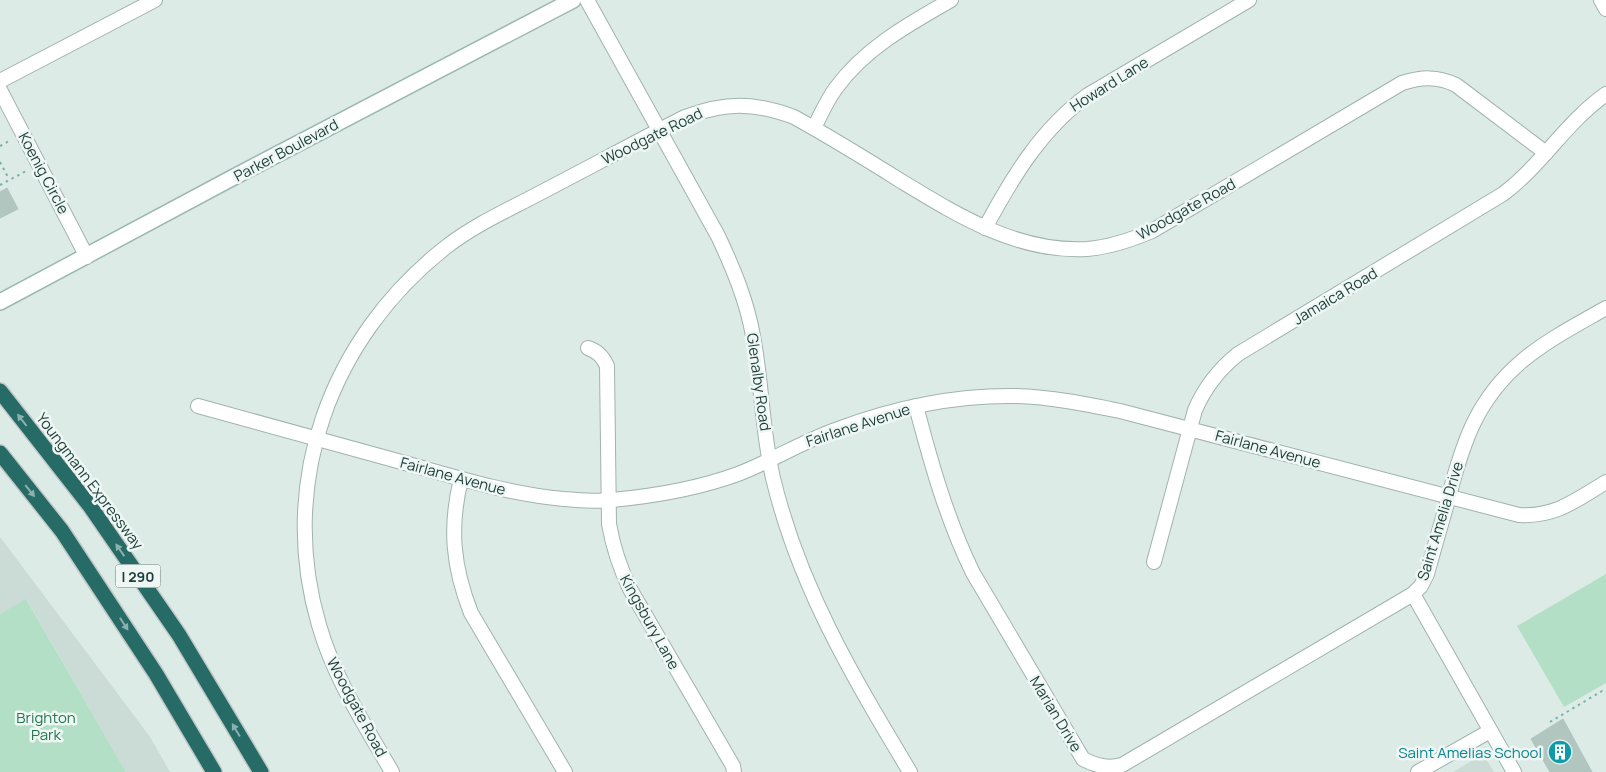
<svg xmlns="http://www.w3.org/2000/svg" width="1606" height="772" font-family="Manrope,sans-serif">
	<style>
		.built { fill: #cbdbd6 }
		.green { fill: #b3dfc6 }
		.building { fill: #b2c6c0; stroke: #afc5bf }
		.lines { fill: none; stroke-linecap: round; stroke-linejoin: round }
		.street-casing { stroke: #a0b3af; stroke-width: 16 }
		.secondary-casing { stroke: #9bb8b2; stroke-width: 18 }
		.highway-casing { stroke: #c0c8c7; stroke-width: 18 }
		.path { stroke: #7ab2a9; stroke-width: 2; stroke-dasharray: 2.5 4; stroke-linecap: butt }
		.street { stroke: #fff; stroke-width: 14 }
		.secondary { stroke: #fff; stroke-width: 15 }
		.highway { stroke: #276b67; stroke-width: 15 }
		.oneway { fill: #8ab1ae }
		.labels { text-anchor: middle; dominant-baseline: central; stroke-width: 5; stroke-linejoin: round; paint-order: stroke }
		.shield { fill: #eef7f4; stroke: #5c7470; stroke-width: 1 }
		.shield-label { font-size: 14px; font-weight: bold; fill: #1d3c38 }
		.street-label { font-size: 15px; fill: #1d3c38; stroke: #eef7f4 }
		.park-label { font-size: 15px; fill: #247651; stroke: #eef7f4 }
		.culture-label { font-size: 15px; fill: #0d838f; stroke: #eef7f4; text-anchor: end }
	</style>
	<rect width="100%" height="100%" fill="#ddebe7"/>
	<g class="built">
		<path d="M 0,537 L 150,737 L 170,772 L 126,772 L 27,600 L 0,614 Z"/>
		<path d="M 1483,754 L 1494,772 L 1453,772 Z"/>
	</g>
	<g class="green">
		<path d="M 1606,574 L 1606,683 L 1564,707 L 1517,626 Z"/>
		<path d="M 26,599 L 126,772 L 0,772 L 0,614 Z"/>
	</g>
	<g class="building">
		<path d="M 7,188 L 18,209 L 0,218 L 0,192 Z"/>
		<path d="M 1563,719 L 1592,772 L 1550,772 L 1531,739 Z"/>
	</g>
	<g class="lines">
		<g class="street-casing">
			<g id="street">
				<path d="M 587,0 L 718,236 C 733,268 747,301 753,336 C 762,383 762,432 773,478 C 799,587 853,677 910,772"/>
				<path d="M 1601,0 L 1606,9"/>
				<path d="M 0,81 L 155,0"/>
				<path d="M 0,90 L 87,257"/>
				<path d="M 814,128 C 821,114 827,100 836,88 C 865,48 909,24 951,0"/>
				<path d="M 985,228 C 1012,178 1041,129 1088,95 L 1249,0"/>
				<path d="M 588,348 C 598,351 603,357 607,366 L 609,524 C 613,547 620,568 630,589 L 733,766 L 734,772"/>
				<path d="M 198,406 C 267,425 336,444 405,463 C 458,478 509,494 564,499 C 580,500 596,502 612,500 C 655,496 697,489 738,474 C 772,461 803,441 838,429 C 894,408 956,395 1016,396 C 1051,397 1086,404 1120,411 L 1519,515 C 1556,517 1576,500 1606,482"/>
				<path d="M 916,406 C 931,463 947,520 973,573 L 1083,759 C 1096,766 1108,769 1122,765 L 1413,594 L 1421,586 L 1427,574 C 1434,548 1442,522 1449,496 C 1463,442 1477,399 1522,361 C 1547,340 1578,324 1606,308"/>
				<path d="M 461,479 C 449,528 453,567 471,613 L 565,772"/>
				<path d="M 1154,562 L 1195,410 C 1205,387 1218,370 1238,354 L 1503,194 C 1542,165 1566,122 1606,94"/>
				<path d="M 1413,594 L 1514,772"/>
				<path d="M 392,772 C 365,725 334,678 319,625 C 277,483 330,338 446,247 C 474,225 508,210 540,193 C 588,168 636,142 685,117 C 725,102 754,102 794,117 C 830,137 866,159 901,181 C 957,215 1018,253 1087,249 C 1110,247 1131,240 1152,231 L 1402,83 C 1422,77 1437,76 1456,85 L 1546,153"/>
				<path d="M 1418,772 L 1490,731"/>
			</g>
		</g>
		<g class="secondary-casing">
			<path id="secondary" d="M 0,302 L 232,178 L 573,0"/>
		</g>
		<g class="highway-casing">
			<g id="highway">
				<path d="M 0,391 L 90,506 L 179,635 L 261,772"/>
				<path d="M 0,453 L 62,531 L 156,674 L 214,772"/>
			</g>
		</g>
		<g class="path">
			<path d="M 0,146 L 11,140"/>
			<path d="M 0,162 L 9,179"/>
			<path d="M 0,185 L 28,170"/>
			<path d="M 1550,722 L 1602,691 L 1606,691"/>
		</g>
		<use href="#street" class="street"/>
		<use href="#secondary" class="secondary"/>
		<use href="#highway" class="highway"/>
	</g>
	<defs><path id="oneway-solid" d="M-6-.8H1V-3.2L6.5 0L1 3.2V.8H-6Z" transform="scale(1.25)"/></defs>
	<g class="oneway">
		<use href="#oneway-solid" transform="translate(22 420) rotate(-128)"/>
		<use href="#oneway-solid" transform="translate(30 491) rotate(51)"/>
		<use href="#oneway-solid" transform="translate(120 550) rotate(-125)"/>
		<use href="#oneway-solid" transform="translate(124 624) rotate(57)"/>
		<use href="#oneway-solid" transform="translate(236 730) rotate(-121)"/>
	</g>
	<defs>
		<g id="building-disc" transform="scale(1.25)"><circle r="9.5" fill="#0f9aa8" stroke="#eef7f4"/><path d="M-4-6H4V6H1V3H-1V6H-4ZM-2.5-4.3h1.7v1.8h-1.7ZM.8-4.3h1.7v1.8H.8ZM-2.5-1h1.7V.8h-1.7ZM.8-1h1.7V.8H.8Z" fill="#fff"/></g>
	</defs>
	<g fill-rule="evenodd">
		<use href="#building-disc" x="1560" y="752"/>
	</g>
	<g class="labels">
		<rect class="shield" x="115.5" y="564.5" width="45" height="23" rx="4"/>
		<g class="shield-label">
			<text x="138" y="576">I 290</text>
		</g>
		<g class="street-label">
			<text transform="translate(1109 84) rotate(-32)">Howard Lane</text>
			<text transform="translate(652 136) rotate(-26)">Woodgate Road</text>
			<text transform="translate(286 150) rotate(-28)">Parker Boulevard</text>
			<text transform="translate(44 173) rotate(62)">Koenig Circle</text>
			<text transform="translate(1186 209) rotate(-29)">Woodgate Road</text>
			<text transform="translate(1335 296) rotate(-31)">Jamaica Road</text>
			<text transform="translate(759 382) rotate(82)">Glenalby Road</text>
			<text transform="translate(858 425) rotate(-18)">Fairlane Avenue</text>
			<text transform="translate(1268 449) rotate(15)">Fairlane Avenue</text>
			<text transform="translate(453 476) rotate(15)">Fairlane Avenue</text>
			<text transform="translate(90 481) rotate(53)">Youngmann Expressway</text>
			<text transform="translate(1440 521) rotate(-73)">Saint Amelia Drive</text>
			<text transform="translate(650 622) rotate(61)">Kingsbury Lane</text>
			<text transform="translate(357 707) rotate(62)">Woodgate Road</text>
			<text transform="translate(1056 714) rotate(59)">Marian Drive</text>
		</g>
		<g class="park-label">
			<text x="46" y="717">Brighton<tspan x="46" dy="17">Park</tspan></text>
		</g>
		<g class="culture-label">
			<text x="1542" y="752">Saint Amelias School</text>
		</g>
	</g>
</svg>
